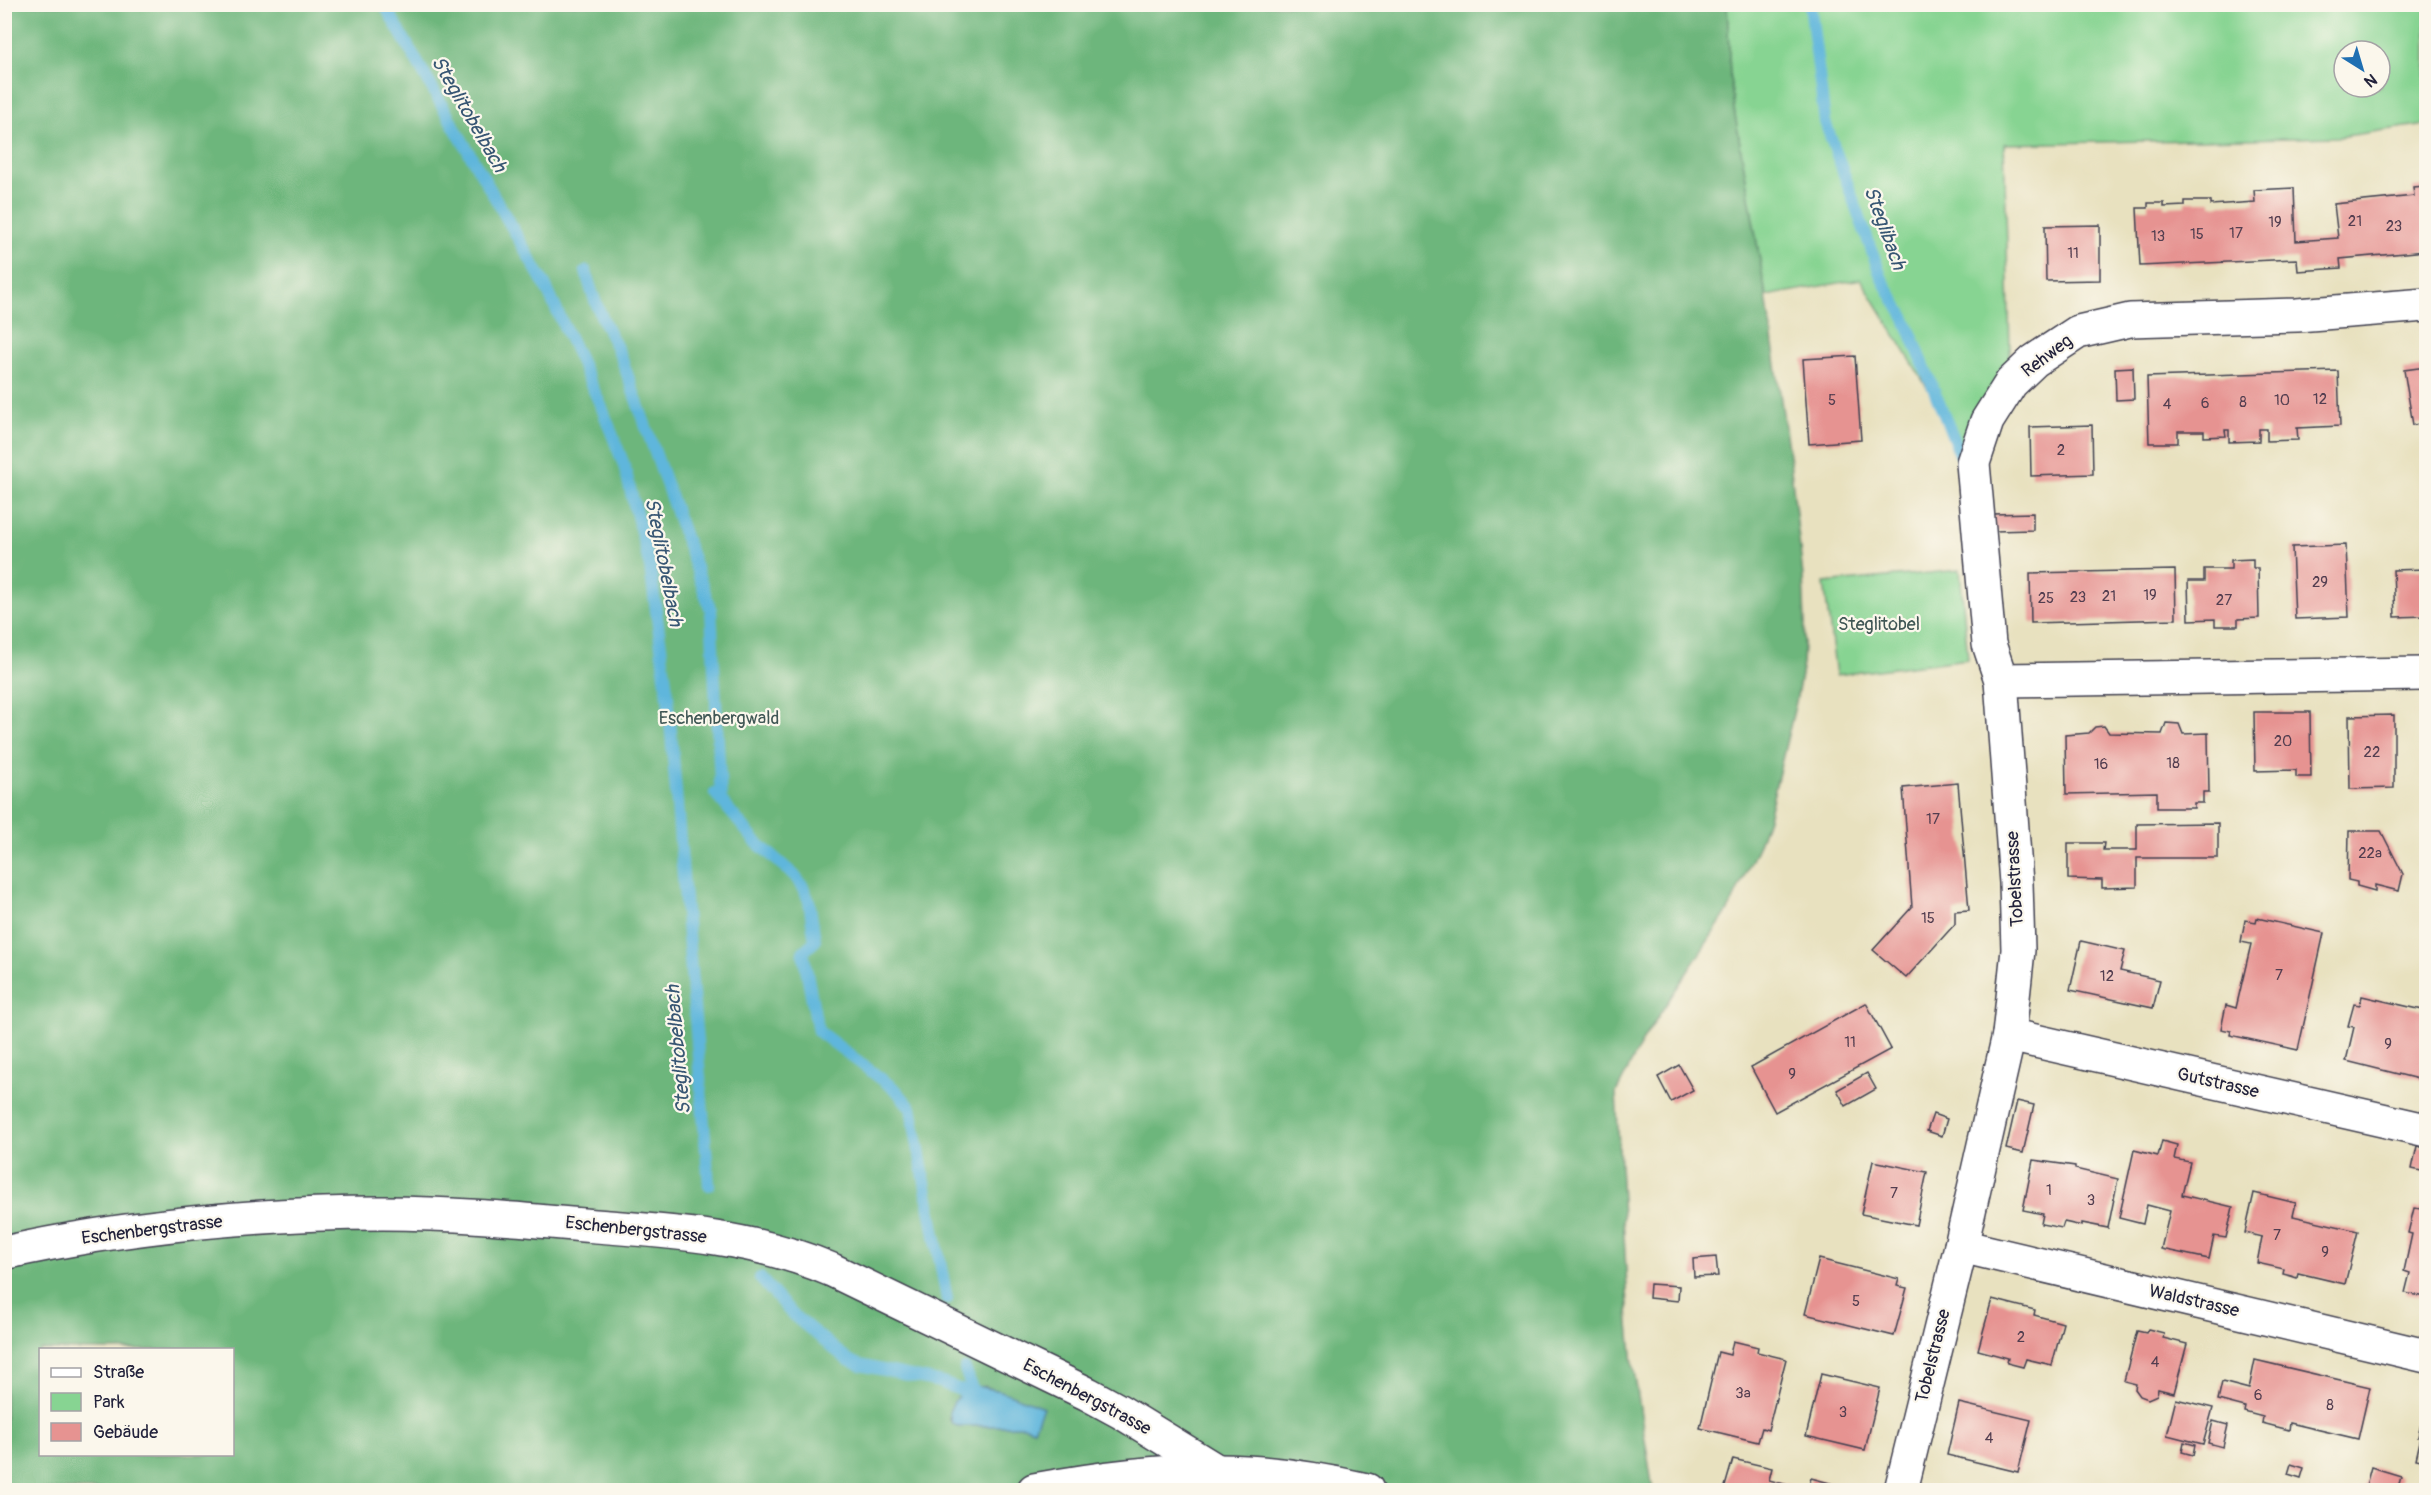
<svg xmlns="http://www.w3.org/2000/svg" width="2431" height="1495" font-family="Pangolin,sans-serif">
	<style>
		.green { fill: #87d492; stroke: #547b66; stroke-width: 1.5; fill-rule: evenodd }
		.forest { fill: #6db67c; stroke: #486c5c; stroke-width: 1.5; fill-rule: evenodd }
		.water { fill: #5fb6dc; stroke: #406c8c; stroke-width: 1.5 }
		.lines { fill: none; stroke-linecap: round; stroke-linejoin: round }
		.stream { stroke: #5fb6dc; stroke-width: 12 }
		.building { fill: #e69391 }
		.street-casing { stroke: #403f4f; stroke-width: 36 }
		.street { stroke: #fff; stroke-width: 33 }
		.labels { text-anchor: middle; dominant-baseline: central; stroke-width: 4.5; stroke-linejoin: round; paint-order: stroke }
		.number-label { font-size: 15px; fill: #533e50 }
		.street-label { font-size: 18px; fill: #22223b; stroke: #fbf7ec }
		.park-label { font-size: 18px; fill: #405755; stroke: #fbf7ec }
		.water-label { font-size: 20px; font-style: italic; fill: #375673; stroke: #fbf7ec }
	</style>
	<rect width="100%" height="100%" fill="#fbf7ec"/>
	<filter id="ink" filterUnits="userSpaceOnUse"><feTurbulence type="fractalNoise" baseFrequency=".0167" numOctaves="2"/><feDisplacementMap in="SourceGraphic" scale="12" xChannelSelector="R" yChannelSelector="G"/><feConvolveMatrix kernelMatrix="1 2 1 2 8 2 1 2 1" color-interpolation-filters="sRGB"/></filter>
	<filter id="wash" filterUnits="userSpaceOnUse"><feTurbulence type="fractalNoise" baseFrequency=".008" numOctaves="4" result="noise"/><feDisplacementMap in="SourceGraphic" scale="24" xChannelSelector="R" yChannelSelector="G"/><feGaussianBlur stdDeviation="1.35" result="paint"/><feColorMatrix in="noise" values="0 0 0 0 0 0 0 0 0 0 0 0 0 0 0 0 0 1.4 0 .05"/><feComposite in="paint" operator="in"/></filter>
	<g filter="url(#wash)">
		<rect width="100%" height="100%" fill="#e8e1bf"/>
		<g class="green">
			<path d="M 1727,5 L 2426,5 L 2426,124 L 2339,137 L 2004,144 L 2011,383 L 1973,463 L 1861,279 L 1766,296 L 1735,115 L 1730,78 ZM 2344,51 L 2380,51 L 2380,87 L 2344,87 Z"/>
			<path d="M 1960,570 L 1968,659 L 1836,675 L 1824,583 Z"/>
		</g>
		<path class="forest" d="M 5,5 L 1727,5 L 1730,78 L 1735,115 L 1766,296 L 1791,469 L 1803,576 L 1805,623 L 1803,664 L 1796,702 L 1768,818 L 1758,847 L 1729,909 L 1644,1038 L 1616,1093 L 1629,1324 L 1633,1364 L 1653,1490 L 1367,1490 L 1322,1482 L 1034,1490 L 5,1490 ZM 40,1350 L 232,1350 L 232,1454 L 40,1454 ZM 984,1386 L 1042,1407 L 1034,1429 L 1024,1426 L 958,1426 L 951,1422 L 949,1418 Z"/>
		<path class="water" d="M 977,1386 L 1001,1391 L 1043,1407 L 1034,1429 L 1024,1426 L 958,1426 L 952,1424 L 949,1412 C 954,1399 963,1388 977,1386 Z"/>
		<g class="lines">
			<g class="stream">
				<path d="M 384,4 L 545,285 L 602,408 L 624,465 L 650,567 L 668,697 L 709,1185"/>
				<path d="M 1810,4 L 1825,122 L 1882,279 L 1905,319 L 1960,454"/>
				<path d="M 586,271 C 593,301 606,327 620,354 L 711,610 L 721,799"/>
				<path d="M 715,793 L 755,841 L 794,875 L 803,887 L 809,901 L 815,941 L 803,952 L 818,1031 L 896,1090 L 911,1108 L 947,1299"/>
				<path d="M 760,1278 L 792,1314 L 848,1360 L 860,1365 L 939,1382 L 977,1396"/>
				<path d="M 965,1369 L 972,1389 L 979,1397"/>
			</g>
		</g>
		<g id="blocks">
			<g class="building">
				<path d="M 2426,186 L 2426,251 L 2340,259 L 2341,268 L 2298,271 L 2297,259 L 2140,266 L 2137,208 L 2148,208 L 2148,203 L 2164,203 L 2164,207 L 2185,206 L 2185,201 L 2211,201 L 2211,205 L 2255,202 L 2254,190 L 2294,188 L 2296,241 L 2338,238 L 2334,204 L 2414,196 L 2413,187 Z"/>
				<path d="M 2100,225 L 2100,280 L 2046,281 L 2045,226 Z"/>
				<path d="M 1855,356 L 1861,440 L 1809,444 L 1803,359 Z"/>
				<path d="M 2133,367 L 2134,399 L 2116,400 L 2115,368 Z"/>
				<path d="M 2426,367 L 2426,423 L 2413,425 L 2404,370 Z"/>
				<path d="M 2338,371 L 2340,426 L 2297,428 L 2298,440 L 2267,441 L 2267,429 L 2259,429 L 2259,441 L 2229,442 L 2229,430 L 2225,430 L 2226,436 L 2204,437 L 2204,431 L 2178,431 L 2178,443 L 2149,443 L 2147,377 Z"/>
				<path d="M 2092,425 L 2093,474 L 2031,476 L 2030,427 Z"/>
				<path d="M 2033,513 L 2033,530 L 1994,531 L 1993,514 Z"/>
				<path d="M 2346,545 L 2349,617 L 2295,619 L 2292,547 Z"/>
				<path d="M 2253,559 L 2253,568 L 2258,568 L 2259,618 L 2238,619 L 2238,626 L 2215,626 L 2215,619 L 2189,620 L 2188,581 L 2204,581 L 2204,569 L 2231,569 L 2231,560 Z"/>
				<path d="M 2426,569 L 2426,616 L 2395,617 L 2393,570 Z"/>
				<path d="M 2175,570 L 2176,619 L 2031,623 L 2030,573 Z"/>
				<path d="M 2254,712 L 2310,712 L 2311,777 L 2296,777 L 2296,770 L 2255,771 Z"/>
				<path d="M 2394,715 L 2394,788 L 2350,789 L 2349,716 Z"/>
				<path d="M 2166,723 L 2179,724 L 2183,734 L 2208,733 L 2209,792 L 2203,792 L 2203,803 L 2194,803 L 2194,808 L 2157,808 L 2157,792 L 2066,794 L 2065,735 L 2089,733 L 2095,727 L 2104,726 L 2109,733 L 2162,734 Z"/>
				<path d="M 1958,783 L 1969,910 L 1955,911 L 1955,924 L 1906,978 L 1873,950 L 1912,907 L 1903,788 Z"/>
				<path d="M 2218,823 L 2218,858 L 2137,858 L 2137,887 L 2102,888 L 2102,880 L 2068,879 L 2068,843 L 2104,843 L 2103,850 L 2137,850 L 2137,824 Z"/>
				<path d="M 2349,831 L 2381,831 L 2403,874 L 2399,891 L 2375,885 L 2375,891 L 2357,886 L 2357,882 L 2348,880 Z"/>
				<path d="M 2257,918 L 2324,933 L 2298,1050 L 2230,1035 L 2231,1031 L 2221,1029 L 2226,1005 L 2236,1008 L 2251,944 L 2241,942 L 2245,920 L 2256,922 Z"/>
				<path d="M 2081,941 L 2125,951 L 2120,971 L 2160,980 L 2153,1008 L 2070,990 Z"/>
				<path d="M 2362,996 L 2423,1010 L 2425,1004 L 2426,1005 L 2426,1081 L 2346,1061 L 2354,1027 L 2348,1026 L 2354,1004 L 2360,1005 Z"/>
				<path d="M 1866,1003 L 1891,1049 L 1775,1112 L 1751,1067 Z"/>
				<path d="M 1679,1065 L 1693,1090 L 1671,1102 L 1658,1077 Z"/>
				<path d="M 1867,1073 L 1876,1089 L 1846,1106 L 1837,1090 Z"/>
				<path d="M 2017,1101 L 2034,1105 L 2023,1153 L 2006,1149 Z"/>
				<path d="M 1933,1114 L 1947,1119 L 1942,1136 L 1927,1131 Z"/>
				<path d="M 2162,1141 L 2177,1145 L 2174,1159 L 2190,1162 L 2182,1195 L 2233,1207 L 2226,1238 L 2214,1236 L 2209,1259 L 2161,1249 L 2170,1211 L 2147,1205 L 2143,1224 L 2119,1218 L 2134,1150 L 2158,1156 Z"/>
				<path d="M 2417,1146 L 2426,1148 L 2426,1172 L 2412,1169 Z"/>
				<path d="M 2033,1160 L 2075,1166 L 2075,1169 L 2118,1179 L 2108,1228 L 2082,1223 L 2082,1226 L 2064,1222 L 2062,1228 L 2041,1224 L 2043,1214 L 2023,1210 Z"/>
				<path d="M 1873,1161 L 1927,1172 L 1916,1225 L 1861,1214 Z"/>
				<path d="M 2254,1193 L 2296,1203 L 2293,1216 L 2358,1231 L 2345,1284 L 2298,1273 L 2297,1278 L 2291,1276 L 2283,1274 L 2284,1269 L 2257,1263 L 2262,1237 L 2245,1233 Z"/>
				<path d="M 2425,1194 L 2426,1194 L 2426,1297 L 2405,1293 L 2410,1273 L 2404,1271 L 2412,1234 L 2408,1233 L 2414,1208 L 2421,1209 Z"/>
				<path d="M 1716,1257 L 1718,1276 L 1694,1277 L 1693,1259 Z"/>
				<path d="M 1819,1259 L 1899,1279 L 1897,1286 L 1907,1288 L 1894,1336 L 1805,1314 Z"/>
				<path d="M 1650,1284 L 1679,1286 L 1678,1301 L 1649,1298 Z"/>
				<path d="M 1992,1299 L 2035,1310 L 2034,1315 L 2063,1323 L 2052,1365 L 2026,1359 L 2023,1367 L 2007,1363 L 2008,1358 L 1978,1350 Z"/>
				<path d="M 2148,1329 L 2164,1333 L 2163,1338 L 2187,1344 L 2174,1393 L 2158,1389 L 2157,1395 L 2148,1399 L 2140,1396 L 2135,1389 L 2136,1384 L 2124,1381 L 2137,1331 L 2146,1333 Z"/>
				<path d="M 1733,1341 L 1758,1347 L 1757,1352 L 1786,1359 L 1768,1430 L 1762,1428 L 1758,1442 L 1700,1428 L 1718,1352 L 1730,1355 Z"/>
				<path d="M 2255,1360 L 2370,1387 L 2358,1439 L 2290,1423 L 2289,1430 L 2262,1423 L 2263,1417 L 2244,1412 L 2245,1407 L 2218,1400 L 2222,1382 L 2249,1389 Z"/>
				<path d="M 1821,1374 L 1880,1388 L 1865,1450 L 1806,1436 Z"/>
				<path d="M 2176,1399 L 2213,1408 L 2203,1444 L 2167,1435 Z"/>
				<path d="M 1959,1403 L 2031,1420 L 2018,1472 L 1947,1455 Z"/>
				<path d="M 2424,1410 L 2426,1410 L 2426,1461 L 2416,1459 L 2421,1437 L 2418,1437 Z"/>
				<path d="M 2213,1421 L 2228,1425 L 2223,1447 L 2208,1443 Z"/>
				<path d="M 2184,1442 L 2195,1445 L 2193,1455 L 2182,1452 Z"/>
				<path d="M 1733,1459 L 1772,1468 L 1769,1480 L 1807,1490 L 1724,1490 Z"/>
				<path d="M 2291,1464 L 2304,1468 L 2301,1478 L 2288,1474 Z"/>
				<path d="M 2371,1467 L 2401,1476 L 2397,1490 L 2365,1489 Z"/>
				<path d="M 1811,1478 L 1856,1490 L 1808,1490 Z"/>
			</g>
		</g>
	</g>
	<g filter="url(#ink)">
		<use href="#blocks" fill-opacity="0" stroke="#403f4f" stroke-width="1.5"/>
		<g class="lines">
			<g class="street-casing">
				<g id="street">
					<path d="M 2001,680 L 2426,674"/>
					<path d="M 2009,1035 L 2426,1130"/>
					<path d="M 1961,1246 L 2426,1356"/>
					<path d="M 4,1253 C 124,1226 261,1213 383,1213 C 450,1213 517,1219 583,1225 C 667,1231 753,1236 832,1270 L 1088,1394 L 1121,1412 L 1217,1471"/>
					<path d="M 1034,1490 C 1093,1479 1156,1470 1217,1471 C 1267,1471 1318,1479 1367,1490"/>
					<path d="M 1901,1490 L 1961,1246 L 2009,1035 L 2018,950 L 2016,883 L 2001,680 L 1989,644 L 1973,463 L 1987,421 L 2011,383 L 2034,361 L 2078,332 L 2130,320 L 2297,315 L 2426,305"/>
				</g>
			</g>
			<use href="#street" class="street"/>
		</g>
	</g>
	<g class="labels">
		<g class="number-label">
			<text x="2355" y="221">21</text>
			<text x="2275" y="222">19</text>
			<text x="2394" y="226">23</text>
			<text x="2236" y="233">17</text>
			<text x="2197" y="234">15</text>
			<text x="2158" y="236">13</text>
			<text x="2073" y="253">11</text>
			<text x="2320" y="399">12</text>
			<text x="1832" y="400">5</text>
			<text x="2282" y="400">10</text>
			<text x="2243" y="402">8</text>
			<text x="2205" y="403">6</text>
			<text x="2167" y="404">4</text>
			<text x="2061" y="450">2</text>
			<text x="2320" y="582">29</text>
			<text x="2150" y="595">19</text>
			<text x="2109" y="596">21</text>
			<text x="2078" y="597">23</text>
			<text x="2046" y="598">25</text>
			<text x="2224" y="600">27</text>
			<text x="2283" y="741">20</text>
			<text x="2372" y="752">22</text>
			<text x="2173" y="763">18</text>
			<text x="2101" y="764">16</text>
			<text x="1933" y="819">17</text>
			<text x="2370" y="853">22a</text>
			<text x="1928" y="918">15</text>
			<text x="2279" y="975">7</text>
			<text x="2107" y="976">12</text>
			<text x="1850" y="1042">11</text>
			<text x="2388" y="1044">9</text>
			<text x="1792" y="1074">9</text>
			<text x="2049" y="1190">1</text>
			<text x="1894" y="1193">7</text>
			<text x="2091" y="1200">3</text>
			<text x="2277" y="1235">7</text>
			<text x="2325" y="1252">9</text>
			<text x="1856" y="1301">5</text>
			<text x="2021" y="1337">2</text>
			<text x="2155" y="1362">4</text>
			<text x="1743" y="1393">3a</text>
			<text x="2258" y="1395">6</text>
			<text x="2330" y="1405">8</text>
			<text x="1843" y="1412">3</text>
			<text x="1989" y="1438">4</text>
		</g>
		<g class="street-label">
			<text transform="translate(2047 356) rotate(-37)">Rehweg</text>
			<text transform="translate(2015 879) rotate(-93)">Tobelstrasse</text>
			<text transform="translate(2218 1083) rotate(13)">Gutstrasse</text>
			<text transform="translate(152 1230) rotate(-7)">Eschenbergstrasse</text>
			<text transform="translate(636 1230) rotate(6)">Eschenbergstrasse</text>
			<text transform="translate(2194 1301) rotate(13)">Waldstrasse</text>
			<text transform="translate(1933 1356) rotate(-76)">Tobelstrasse</text>
			<text transform="translate(1087 1397) rotate(28)">Eschenbergstrasse</text>
		</g>
		<g class="park-label">
			<text x="1879" y="624">Steglitobel</text>
			<text x="719" y="718">Eschenbergwald</text>
		</g>
		<g class="water-label">
			<text transform="translate(469 114) rotate(60)">Steglitobelbach</text>
			<text transform="translate(1885 228) rotate(70)">Steglibach</text>
			<text transform="translate(664 562) rotate(79)">Steglitobelbach</text>
			<text transform="translate(678 1050) rotate(-95)">Steglitobelbach</text>
		</g>
	</g>
	<rect width="2431" height="1495" fill="none" stroke="#fbf7ec" stroke-width="24"/>
	<rect x="39" y="1348" width="195" height="108" fill="#fbf7ec" stroke="#a4a2a5" stroke-width="1.5"/>
	<rect x="51" y="1368" width="30" height="9" fill="#ffffff" stroke="#a4a2a5" stroke-width="1.5"/>
	<text x="93" y="1378" font-size="18" fill="#22223b">Straße</text>
	<rect x="51" y="1393" width="30" height="18" fill="#87d492" stroke="#a4a2a5" stroke-width="1.5"/>
	<text x="93" y="1408" font-size="18" fill="#22223b">Park</text>
	<rect x="51" y="1423" width="30" height="18" fill="#e69391" stroke="#a4a2a5" stroke-width="1.5"/>
	<text x="93" y="1438" font-size="18" fill="#22223b">Gebäude</text>
	<g transform="translate(2362 69) rotate(143)"><circle r="28" fill="#fbf7ec" stroke="#a4a2a5" stroke-width="1.5"/>
	<path d="M0-4.5L10 22L0 15L-10 22Z" fill="#1f6fb2"/>
	<text y="-9" font-size="16" font-weight="bold" text-anchor="middle" fill="#22223b">N</text>
	</g>
</svg>
